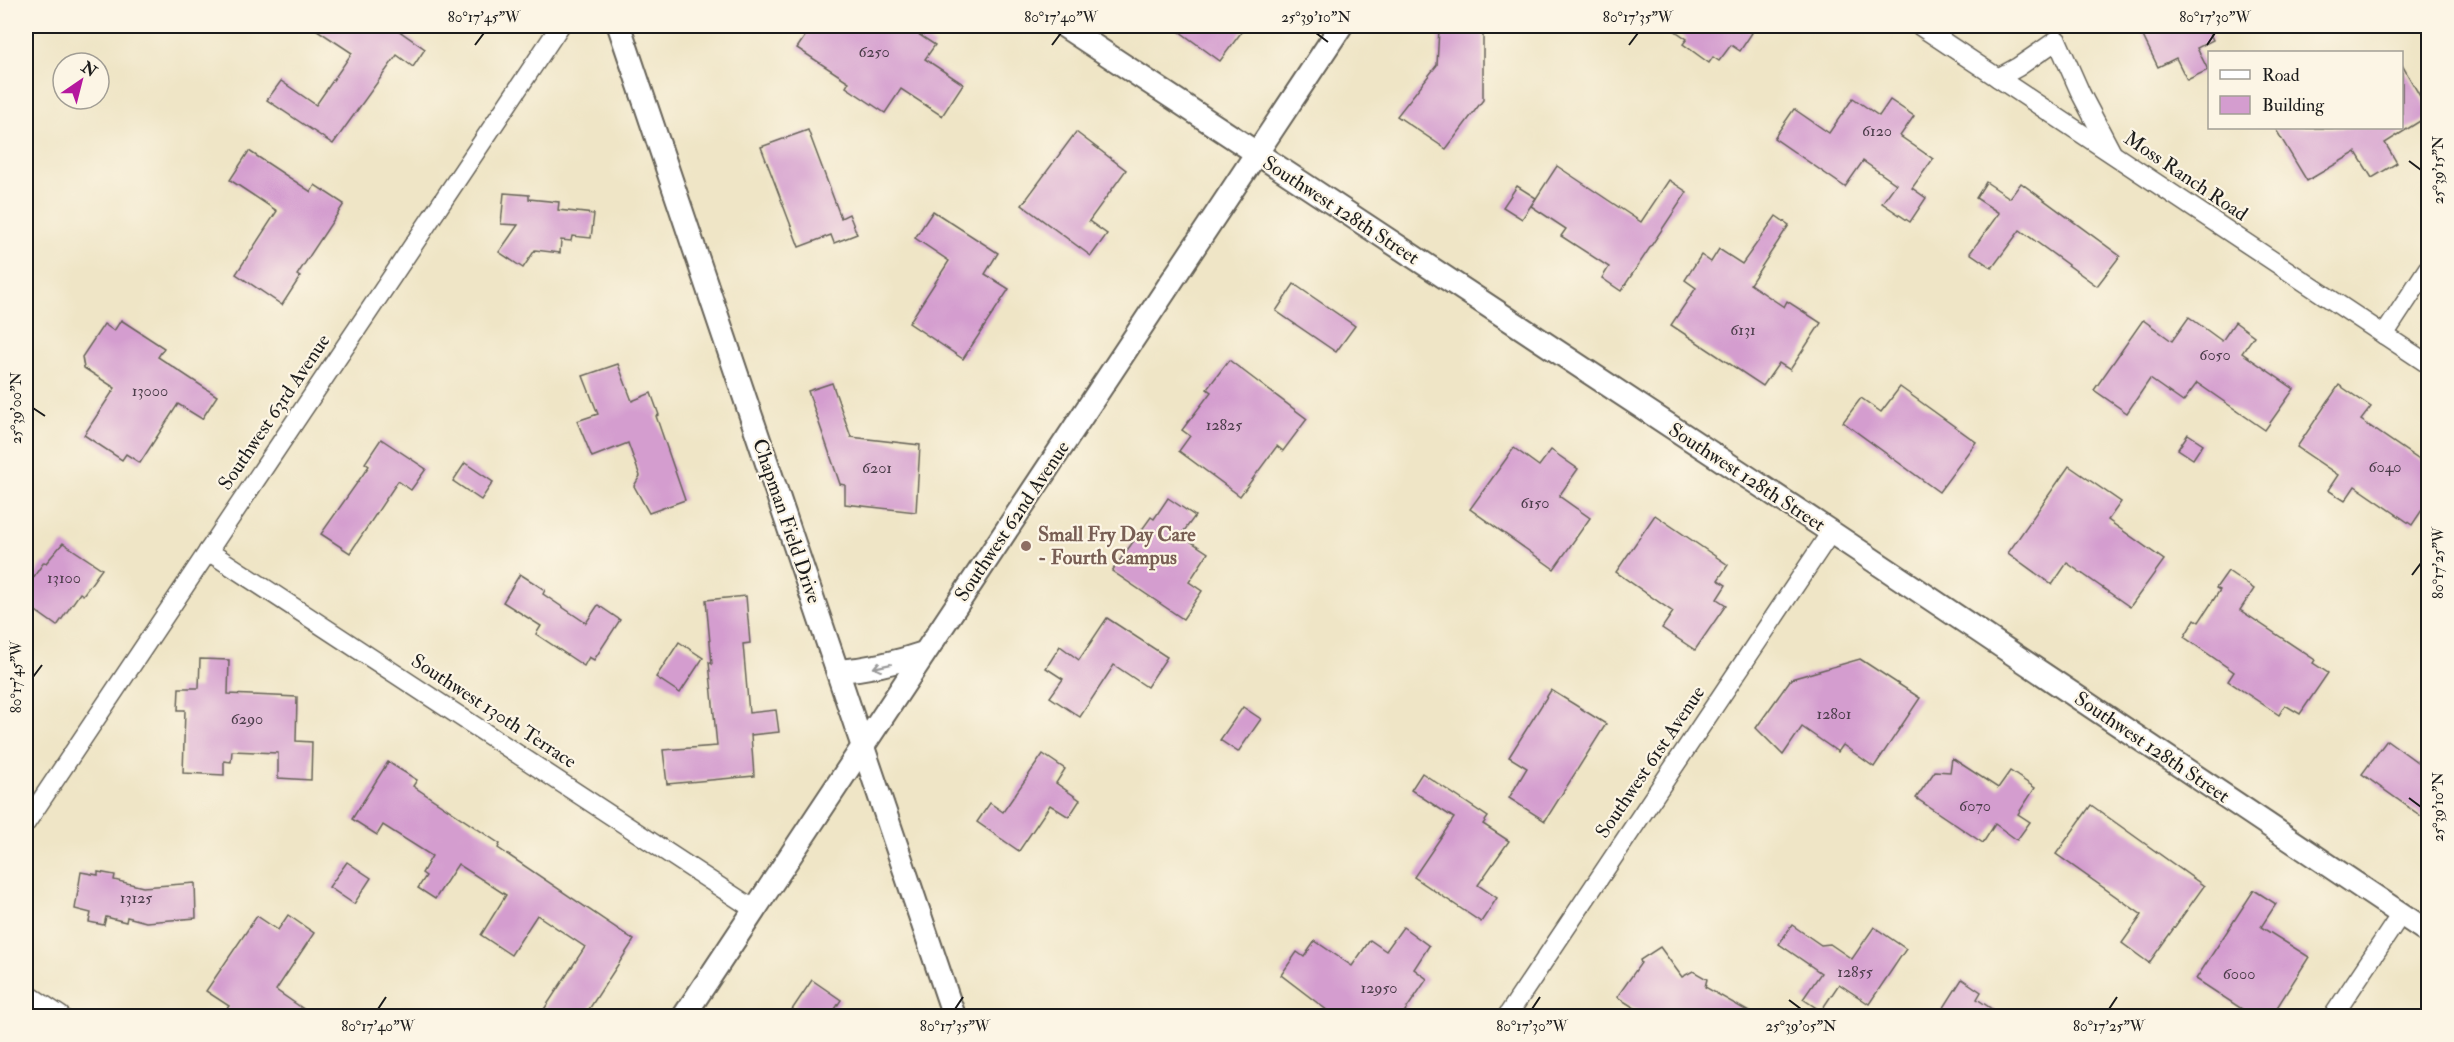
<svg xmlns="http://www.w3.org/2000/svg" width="2454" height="1042" font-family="'IM FELL Double Pica',serif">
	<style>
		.building { fill: #d49dcf }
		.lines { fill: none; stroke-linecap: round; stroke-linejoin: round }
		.minor-casing { stroke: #666258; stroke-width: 21 }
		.tertiary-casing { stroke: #666258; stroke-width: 26 }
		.minor { stroke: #fff; stroke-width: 18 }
		.tertiary { stroke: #fff; stroke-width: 22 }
		.oneway { stroke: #999 }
		.ticks { fill: none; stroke: #1c1c1c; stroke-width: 2 }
		.education-dot { fill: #8d6e63; stroke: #fcf5e5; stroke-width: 2 }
		.labels { text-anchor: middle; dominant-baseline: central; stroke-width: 4.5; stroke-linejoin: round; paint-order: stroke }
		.number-label { font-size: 16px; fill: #4a3c49 }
		.street-label { font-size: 20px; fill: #1c1c1c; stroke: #fcf5e5 }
		.education-label { font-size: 20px; font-weight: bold; fill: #785e54; stroke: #fcf5e5; text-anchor: start }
		.neatline { fill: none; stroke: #1c1c1c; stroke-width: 2 }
		.ticks-label { font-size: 15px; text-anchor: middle; fill: #1c1c1c }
	</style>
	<rect width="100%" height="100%" fill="#fcf5e5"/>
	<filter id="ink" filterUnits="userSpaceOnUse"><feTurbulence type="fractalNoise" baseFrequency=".0167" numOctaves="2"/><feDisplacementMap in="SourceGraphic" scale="12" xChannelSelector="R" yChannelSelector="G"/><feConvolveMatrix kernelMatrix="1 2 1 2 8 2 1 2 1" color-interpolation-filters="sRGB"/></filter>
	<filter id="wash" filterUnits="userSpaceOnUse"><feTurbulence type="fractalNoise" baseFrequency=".008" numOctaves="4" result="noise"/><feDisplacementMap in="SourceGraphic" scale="24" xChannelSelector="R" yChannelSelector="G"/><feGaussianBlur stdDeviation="1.35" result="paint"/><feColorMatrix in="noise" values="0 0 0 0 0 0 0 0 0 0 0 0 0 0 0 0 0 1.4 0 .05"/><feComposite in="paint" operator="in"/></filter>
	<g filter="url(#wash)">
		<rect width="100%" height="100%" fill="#efe5c6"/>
		<g id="blocks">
			<g class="building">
				<path d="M 311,26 L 392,26 L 425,49 L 413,67 L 397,55 L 333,144 L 267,100 L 281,81 L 316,105 L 352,53 Z"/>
				<path d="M 812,26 L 906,26 L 935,45 L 925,59 L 963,84 L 942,116 L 901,89 L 885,113 L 846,87 L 849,82 L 797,48 Z"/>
				<path d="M 1172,26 L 1246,26 L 1220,61 Z"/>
				<path d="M 1668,26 L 1745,26 L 1744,27 L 1752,33 L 1740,51 L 1731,45 L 1719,61 L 1713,57 L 1709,63 L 1683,44 L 1687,39 Z"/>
				<path d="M 2138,26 L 2206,26 L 2213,40 L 2197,48 L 2208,70 L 2187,80 L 2176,58 L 2158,67 Z"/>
				<path d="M 1439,29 L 1483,33 L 1483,100 L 1446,149 L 1397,116 L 1437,65 Z"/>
				<path d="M 2402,65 L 2428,110 L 2428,116 L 2385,143 L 2397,163 L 2372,178 L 2356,152 L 2307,181 L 2275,128 L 2402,128 Z"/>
				<path d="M 1853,98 L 1879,116 L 1890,100 L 1914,116 L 1900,136 L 1933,159 L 1912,188 L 1926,198 L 1910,222 L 1882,203 L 1896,184 L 1863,161 L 1845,187 L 1774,138 L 1794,109 L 1829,133 Z"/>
				<path d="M 808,130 L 841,218 L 849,214 L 857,234 L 834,243 L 831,235 L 799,247 L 761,147 Z"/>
				<path d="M 1076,132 L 1126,170 L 1089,221 L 1107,234 L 1091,256 L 1022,205 Z"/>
				<path d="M 249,151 L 311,192 L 315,185 L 344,204 L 297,275 L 300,277 L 282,305 L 236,274 L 277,211 L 230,180 Z"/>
				<path d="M 1557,166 L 1641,222 L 1669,180 L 1687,192 L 1621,291 L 1602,278 L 1609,267 L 1561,236 L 1566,229 L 1531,206 Z"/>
				<path d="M 1986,182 L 2010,198 L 2021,183 L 2120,256 L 2097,286 L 2020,230 L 1992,268 L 1970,253 L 1999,213 L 1976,198 Z"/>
				<path d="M 1517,186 L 1536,198 L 1522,219 L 1503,207 Z"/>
				<path d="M 504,193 L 529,195 L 529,199 L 559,202 L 558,210 L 594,214 L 591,238 L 572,236 L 571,241 L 561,240 L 560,253 L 535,250 L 523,268 L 499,252 L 518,225 L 501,224 Z"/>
				<path d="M 933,211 L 998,253 L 985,274 L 1009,289 L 963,359 L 909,323 L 949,261 L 915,238 Z"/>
				<path d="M 1776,216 L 1789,225 L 1750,284 L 1784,307 L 1787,301 L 1821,323 L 1790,370 L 1779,363 L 1763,386 L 1671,325 L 1696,288 L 1685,280 L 1701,255 L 1711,262 L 1719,249 L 1742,264 Z"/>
				<path d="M 1294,284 L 1355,326 L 1336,352 L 1276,311 Z"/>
				<path d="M 2189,317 L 2222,341 L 2235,322 L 2254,336 L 2242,353 L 2294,389 L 2265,430 L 2197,383 L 2183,402 L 2150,379 L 2127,413 L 2094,390 L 2143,320 L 2172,341 Z"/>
				<path d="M 121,320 L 164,348 L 158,357 L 217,396 L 202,419 L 178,404 L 140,463 L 126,454 L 122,460 L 84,435 L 115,388 L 84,368 L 82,357 L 104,324 L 114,331 Z"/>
				<path d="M 1229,360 L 1307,419 L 1283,451 L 1277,446 L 1240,496 L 1179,451 L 1190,436 L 1182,430 L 1211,392 L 1207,389 Z"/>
				<path d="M 618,364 L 632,401 L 651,393 L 659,415 L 656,416 L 685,500 L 649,513 L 634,486 L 640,476 L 628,443 L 592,457 L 577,421 L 598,414 L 583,376 Z"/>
				<path d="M 832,383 L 851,437 L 920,445 L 916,512 L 845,504 L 845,485 L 840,484 L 808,391 Z"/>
				<path d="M 2339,385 L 2371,407 L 2361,420 L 2428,466 L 2428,501 L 2412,525 L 2355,486 L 2345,501 L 2328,490 L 2338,475 L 2297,447 Z"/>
				<path d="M 1900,387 L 1976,442 L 1939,492 L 1843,422 L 1861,398 L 1881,412 Z"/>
				<path d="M 2188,434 L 2203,444 L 2193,459 L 2178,449 Z"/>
				<path d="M 381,439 L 426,469 L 411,490 L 398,481 L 350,553 L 321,534 L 369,466 L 365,463 Z"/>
				<path d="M 1514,448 L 1539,466 L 1551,450 L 1578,469 L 1559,496 L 1590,518 L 1554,569 L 1470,509 Z"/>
				<path d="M 465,463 L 493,482 L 481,500 L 453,481 Z"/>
				<path d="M 2069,466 L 2121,502 L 2108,520 L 2164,560 L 2130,607 L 2067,563 L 2052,585 L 2008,553 Z"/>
				<path d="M 1168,498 L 1195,516 L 1181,535 L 1208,553 L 1189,582 L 1202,591 L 1183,619 L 1112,571 L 1151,517 L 1154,519 Z"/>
				<path d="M 1655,515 L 1728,565 L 1718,580 L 1726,585 L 1717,599 L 1726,605 L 1695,650 L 1662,628 L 1673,612 L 1616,572 Z"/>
				<path d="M 63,543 L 102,569 L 83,595 L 80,593 L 57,626 L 26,604 L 26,588 L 44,562 L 46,563 Z"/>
				<path d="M 2228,571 L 2254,589 L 2240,610 L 2315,660 L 2313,663 L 2328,673 L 2300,714 L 2285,705 L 2279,715 L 2228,681 L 2234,672 L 2184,637 L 2195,619 L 2199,622 L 2220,590 L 2216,588 Z"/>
				<path d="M 520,574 L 545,590 L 543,594 L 586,623 L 598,605 L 620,620 L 594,660 L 589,657 L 584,666 L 536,634 L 541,626 L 503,602 Z"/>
				<path d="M 746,596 L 750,643 L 743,644 L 749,713 L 776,710 L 779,732 L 751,735 L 754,776 L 667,784 L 663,750 L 717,746 L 709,662 L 712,664 L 706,600 Z"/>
				<path d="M 1107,618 L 1167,657 L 1147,687 L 1114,665 L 1080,717 L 1050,697 L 1063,679 L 1046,668 L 1060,646 L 1079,660 Z"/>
				<path d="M 679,642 L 703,658 L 680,693 L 656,677 Z"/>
				<path d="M 200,659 L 229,660 L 228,694 L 297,697 L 296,741 L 312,742 L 311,780 L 278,778 L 278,753 L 232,751 L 231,762 L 224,761 L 224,775 L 183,773 L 185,710 L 178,710 L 179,688 L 199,688 Z"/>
				<path d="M 1860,659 L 1920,698 L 1874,767 L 1843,745 L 1838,752 L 1802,727 L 1783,755 L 1756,728 L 1791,679 Z"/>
				<path d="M 1551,690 L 1606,724 L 1545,821 L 1509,798 L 1527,768 L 1509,757 Z"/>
				<path d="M 1243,707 L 1261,719 L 1238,752 L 1220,740 Z"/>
				<path d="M 2387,740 L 2428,770 L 2428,821 L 2362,774 Z"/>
				<path d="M 1043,754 L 1065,769 L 1056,783 L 1080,800 L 1069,817 L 1050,805 L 1019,851 L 977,822 L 990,803 L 1003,812 Z"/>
				<path d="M 1952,758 L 1998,788 L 2010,771 L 2035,788 L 2018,814 L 2030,822 L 2017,840 L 1995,824 L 1983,843 L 1916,798 L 1935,771 L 1950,772 Z"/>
				<path d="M 388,762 L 417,780 L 413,786 L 500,844 L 498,848 L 634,940 L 584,1017 L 539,1017 L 585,947 L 537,915 L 511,955 L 481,935 L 506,895 L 458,864 L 435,899 L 418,888 L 426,876 L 422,873 L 432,856 L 383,825 L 377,835 L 352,819 Z"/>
				<path d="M 1422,773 L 1488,817 L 1483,824 L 1509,841 L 1478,885 L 1497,898 L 1481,922 L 1414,877 L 1454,818 L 1411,790 Z"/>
				<path d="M 2091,805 L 2204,886 L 2149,963 L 2122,943 L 2142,915 L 2056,854 Z"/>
				<path d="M 347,862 L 371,878 L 354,904 L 329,887 Z"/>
				<path d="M 81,872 L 98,875 L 98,872 L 115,875 L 114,880 L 143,887 L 195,883 L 196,918 L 146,922 L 127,917 L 126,922 L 106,917 L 104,925 L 89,922 L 91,913 L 75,909 Z"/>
				<path d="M 2254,890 L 2276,904 L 2261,927 L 2309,957 L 2271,1017 L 2254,1017 L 2196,979 Z"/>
				<path d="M 288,915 L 314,933 L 276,990 L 315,1017 L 221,1017 L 229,1006 L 206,991 L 257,916 L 278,930 Z"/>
				<path d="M 1792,925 L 1821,945 L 1830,944 L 1852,959 L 1874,927 L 1906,949 L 1869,1004 L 1839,984 L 1821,1011 L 1803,999 L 1821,973 L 1779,944 Z"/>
				<path d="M 1403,927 L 1429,946 L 1414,969 L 1427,979 L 1401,1017 L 1336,1017 L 1281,975 L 1297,952 L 1304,957 L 1315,941 L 1352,966 L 1370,940 L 1386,951 Z"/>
				<path d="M 1660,947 L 1682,977 L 1693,971 L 1707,979 L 1705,987 L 1758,1017 L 1649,1017 L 1617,997 L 1641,963 L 1640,960 Z"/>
				<path d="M 1962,979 L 1981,992 L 1977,999 L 2004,1017 L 1938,1017 Z"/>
				<path d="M 812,980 L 841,1000 L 830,1017 L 787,1017 Z"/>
			</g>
		</g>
	</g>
	<g filter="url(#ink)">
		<use href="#blocks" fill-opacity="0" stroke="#666258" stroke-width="1.5"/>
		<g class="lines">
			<g class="minor-casing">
				<g id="minor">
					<path d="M 1920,26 L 2428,364"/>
					<path d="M 1998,78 L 2018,67 L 2057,40 L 2081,94 L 2112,153"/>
					<path d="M 2384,335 L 2428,268"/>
					<path d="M 208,551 L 755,910"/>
					<path d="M 26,823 L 560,26"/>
					<path d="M 26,993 L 61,1016"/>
					<path d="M 1507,1016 L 1831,532"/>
					<path d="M 2333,1016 L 2401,914"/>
				</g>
			</g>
			<g class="tertiary-casing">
				<g id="tertiary">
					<path d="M 619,26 L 954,1016"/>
					<path d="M 1064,26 L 1831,532 L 2428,932"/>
					<path d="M 838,671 C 868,669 895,663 924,653"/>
					<path d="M 684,1016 L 1341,26"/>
				</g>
			</g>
			<use href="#minor" class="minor"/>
			<use href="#tertiary" class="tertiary"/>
		</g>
		<defs><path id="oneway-shaft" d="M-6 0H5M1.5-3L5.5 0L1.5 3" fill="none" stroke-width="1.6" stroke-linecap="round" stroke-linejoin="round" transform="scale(1.5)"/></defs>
		<use class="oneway" href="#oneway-shaft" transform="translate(882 666) rotate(168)"/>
	</g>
	<path class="ticks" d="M 1316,33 L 1328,42M 475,45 L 484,33M 1052,45 L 1061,33M 1629,45 L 1638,33M 2207,45 L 2215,33M 2409,161 L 2421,170M 33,408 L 45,416M 2412,575 L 2421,563M 33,677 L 42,665M 2409,798 L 2421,807M 1789,1000 L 1801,1009M 378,1009 L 386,997M 955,1009 L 963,997M 1532,1009 L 1540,997M 2109,1009 L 2117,997"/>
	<circle class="education-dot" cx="1026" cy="546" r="6"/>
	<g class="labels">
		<g class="number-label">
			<text x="874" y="52">6250</text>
			<text x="1877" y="131">6120</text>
			<text x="1743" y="330">6131</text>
			<text x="2215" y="355">6050</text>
			<text x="150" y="391">13000</text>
			<text x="1224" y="425">12825</text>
			<text x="2385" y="467">6040</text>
			<text x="877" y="468">6201</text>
			<text x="1535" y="503">6150</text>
			<text x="64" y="578">13100</text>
			<text x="1834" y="714">12801</text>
			<text x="247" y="719">6290</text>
			<text x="1975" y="806">6070</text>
			<text x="136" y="898">13125</text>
			<text x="1855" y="972">12855</text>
			<text x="2239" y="974">6000</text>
			<text x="1379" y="988">12950</text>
		</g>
		<g class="street-label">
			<text transform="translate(2186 176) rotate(34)">Moss Ranch Road</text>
			<text transform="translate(1341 210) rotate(33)">Southwest 128th Street</text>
			<text transform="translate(274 412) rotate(-56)">Southwest 63rd Avenue</text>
			<text transform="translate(1747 477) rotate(33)">Southwest 128th Street</text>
			<text transform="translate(787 521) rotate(71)">Chapman Field Drive</text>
			<text transform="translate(1012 521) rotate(-56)">Southwest 62nd Avenue</text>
			<text transform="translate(494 711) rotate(33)">Southwest 130th Terrace</text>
			<text transform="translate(2152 747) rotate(34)">Southwest 128th Street</text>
			<text transform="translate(1650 762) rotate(-56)">Southwest 61st Avenue</text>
		</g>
		<g class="education-label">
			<text x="1038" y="534">Small Fry Day Care<tspan x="1038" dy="23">- Fourth Campus</tspan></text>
		</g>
	</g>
	<rect width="2454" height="1042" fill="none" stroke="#fcf5e5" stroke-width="66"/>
	<rect x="2208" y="51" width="195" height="78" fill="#fcf5e5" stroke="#a29e95" stroke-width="1.5"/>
	<rect x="2220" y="70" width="30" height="9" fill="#ffffff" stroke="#a29e95" stroke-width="1.5"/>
	<text x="2262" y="81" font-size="18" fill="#1c1c1c">Road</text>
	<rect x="2220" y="96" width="30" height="18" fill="#d49dcf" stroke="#a29e95" stroke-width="1.5"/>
	<text x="2262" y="111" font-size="18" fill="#1c1c1c">Building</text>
	<g transform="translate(81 81) rotate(35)"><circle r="28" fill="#fcf5e5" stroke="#a29e95" stroke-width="1.5"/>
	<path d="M0-4.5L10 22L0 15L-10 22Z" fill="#b5179e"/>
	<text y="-9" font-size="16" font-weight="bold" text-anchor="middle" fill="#1c1c1c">N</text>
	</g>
	<rect x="33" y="33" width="2388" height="976" class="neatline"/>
	<g class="ticks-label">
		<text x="484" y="22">80°17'45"W</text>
		<text x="1061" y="22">80°17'40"W</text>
		<text x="1316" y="22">25°39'10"N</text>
		<text x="1638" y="22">80°17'35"W</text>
		<text x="2215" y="22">80°17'30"W</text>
		<text transform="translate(2438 170) rotate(-90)" y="5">25°39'15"N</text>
		<text transform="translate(16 408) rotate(-90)" y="5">25°39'00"N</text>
		<text transform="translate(2438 563) rotate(-90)" y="5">80°17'25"W</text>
		<text transform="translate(16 677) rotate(-90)" y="5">80°17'45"W</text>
		<text transform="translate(2438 807) rotate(-90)" y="5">25°39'10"N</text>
		<text x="378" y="1031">80°17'40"W</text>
		<text x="955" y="1031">80°17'35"W</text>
		<text x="1532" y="1031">80°17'30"W</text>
		<text x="1801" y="1031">25°39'05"N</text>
		<text x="2109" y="1031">80°17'25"W</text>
	</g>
</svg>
